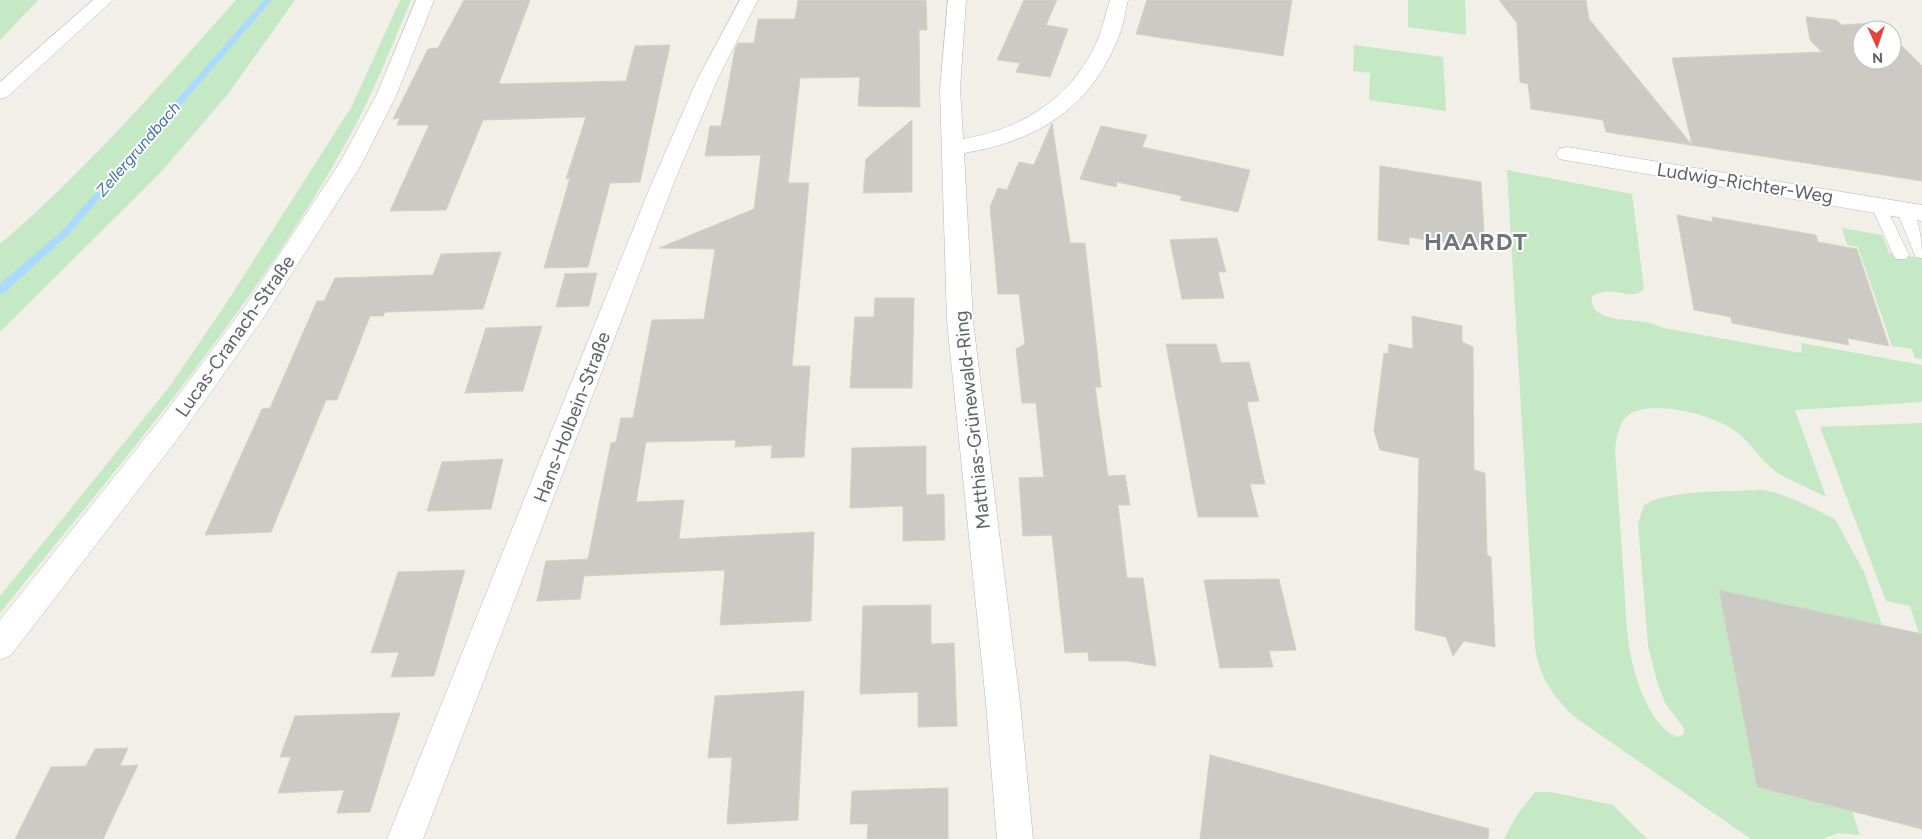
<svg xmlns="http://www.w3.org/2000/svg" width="1922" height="839" font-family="Figtree,sans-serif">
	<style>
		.green { fill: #c5e8c5 }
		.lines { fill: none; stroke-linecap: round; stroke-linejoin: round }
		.stream { fill: #aadaff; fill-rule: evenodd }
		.building { fill: #cccac5; stroke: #d6d1c6 }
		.service-casing { stroke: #b5b8bc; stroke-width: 1 }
		.minor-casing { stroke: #b5b8bc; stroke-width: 1 }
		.tertiary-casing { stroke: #b5b8bc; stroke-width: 1 }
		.service { fill: #fff; fill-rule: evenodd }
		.minor { fill: #fff; fill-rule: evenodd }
		.tertiary { fill: #fff; fill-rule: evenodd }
		.labels { text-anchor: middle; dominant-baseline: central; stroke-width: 4; stroke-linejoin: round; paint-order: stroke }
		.far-water-label { font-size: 16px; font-style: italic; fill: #4174aa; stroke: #fff }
		.street-label { font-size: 19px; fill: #5f6368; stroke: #fff }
		.district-label { font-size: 24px; font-weight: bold; letter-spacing: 1px; fill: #70757a; stroke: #fff }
	</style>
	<rect width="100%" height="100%" fill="#f1efe8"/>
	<g class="green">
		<path d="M 0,0 L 38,0 L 0,40 Z"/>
		<path d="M 236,0 L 295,0 L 228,94 L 161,172 L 0,332 L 0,244 C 86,171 161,84 236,0 Z"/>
		<path d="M 400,0 L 411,0 C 391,48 372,96 347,141 C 253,311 121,462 0,613 L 0,596 L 170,386 L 227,302 L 352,106 Z"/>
		<path d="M 1408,0 L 1465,0 L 1466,35 L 1408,27 Z"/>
		<path d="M 1354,45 L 1443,57 L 1446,111 L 1369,100 L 1370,73 L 1353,71 Z"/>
		<path d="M 1507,170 L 1632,194 L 1644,289 C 1630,303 1615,283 1592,296 C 1588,322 1629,319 1645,322 C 1652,322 1658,326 1664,328 L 1802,353 L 1801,343 L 1922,365 L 1922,402 L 1795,410 L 1826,497 C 1810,488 1790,481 1775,471 C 1760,460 1750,441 1734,430 C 1713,415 1652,398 1628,415 C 1618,423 1617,437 1615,449 C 1618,494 1621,538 1624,582 C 1626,613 1626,644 1635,673 C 1641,694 1655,730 1678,737 L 1684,734 L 1684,728 L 1665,703 L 1657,681 L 1648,645 L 1638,524 L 1644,505 C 1670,489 1729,492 1761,490 L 1774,492 L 1800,502 L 1835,519 L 1865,574 L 1882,625 L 1719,590 L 1757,787 L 1852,811 L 1860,835 L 1838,833 L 1823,839 L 1751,839 L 1576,718 C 1554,698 1539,677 1535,647 Z"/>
		<path d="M 1842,228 L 1882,235 L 1889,253 L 1922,258 L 1922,359 L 1915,358 L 1912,349 L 1892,346 L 1858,247 L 1847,245 Z"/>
		<path d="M 1922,423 L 1922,644 L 1910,606 L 1886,601 L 1820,427 Z"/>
		<path d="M 1535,792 L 1551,792 L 1613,805 L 1647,839 L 1504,839 L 1517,815 Z"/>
	</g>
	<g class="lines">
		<path class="stream" d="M 264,0 L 272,0 L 68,235 L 4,293 L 0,294 L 0,284 L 62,231 Z"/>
	</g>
	<g class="building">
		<path d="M 464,0 L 530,0 L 499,83 L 502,84 L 626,81 L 635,46 L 670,45 L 640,182 L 610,183 L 588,267 L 544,268 L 570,178 L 566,179 L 586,117 L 483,120 L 446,210 L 390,211 L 429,125 L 397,125 L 400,118 L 393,119 L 428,49 L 438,48 Z"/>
		<path d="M 798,0 L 926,0 L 927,30 L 919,30 L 920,107 L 858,106 L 860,77 L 800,78 L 788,183 L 809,183 L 792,366 L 810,366 L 804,457 L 771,458 L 772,445 L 735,447 L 736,440 L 646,442 L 636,502 L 684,500 L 679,539 L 814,532 L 811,621 L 720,625 L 725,570 L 584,576 L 580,599 L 537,601 L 546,561 L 588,559 L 611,443 L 616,442 L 621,418 L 633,418 L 652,320 L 704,319 L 715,249 L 659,248 L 754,209 L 761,155 L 705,156 L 710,126 L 721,126 L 735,49 L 738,43 L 754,43 L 758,19 L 795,19 Z"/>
		<path d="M 1024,0 L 1057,0 L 1046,25 L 1068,29 L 1050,77 L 1016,72 L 1020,63 L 997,60 Z"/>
		<path d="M 1147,0 L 1292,0 L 1283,56 L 1136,34 Z"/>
		<path d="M 1499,0 L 1586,0 L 1589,19 L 1692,145 L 1672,58 L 1822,52 L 1810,40 L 1806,17 L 1836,20 L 1842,25 L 1874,23 L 1880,29 L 1887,30 L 1862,30 L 1862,60 L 1892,60 L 1892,36 L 1922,66 L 1922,181 L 1606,132 L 1603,120 L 1531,109 L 1528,84 L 1520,82 L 1517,23 Z"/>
		<path d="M 912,120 L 912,192 L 863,193 L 866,159 Z"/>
		<path d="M 1052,123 L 1070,243 L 1085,243 L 1101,387 L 1095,387 L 1108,476 L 1125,475 L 1130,505 L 1118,505 L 1127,578 L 1143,578 L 1156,666 L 1127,661 L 1089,661 L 1088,652 L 1065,653 L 1052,535 L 1023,536 L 1019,478 L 1044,477 L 1036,403 L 1022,403 L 1016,349 L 1025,344 L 1019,294 L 998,294 L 990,207 L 998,188 L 1007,190 L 1019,162 L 1034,165 Z"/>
		<path d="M 1101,126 L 1147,135 L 1142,147 L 1250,170 L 1238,212 L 1180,200 L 1182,196 L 1117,182 L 1116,187 L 1080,179 Z"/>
		<path d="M 1380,166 L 1481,182 L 1485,250 L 1409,237 L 1409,245 L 1378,240 Z"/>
		<path d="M 1677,215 L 1713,222 L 1712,217 L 1816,235 L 1818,242 L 1857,249 L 1889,346 L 1847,338 L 1849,345 L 1783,333 L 1732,323 L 1731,317 L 1694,310 Z"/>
		<path d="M 1217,238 L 1226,272 L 1218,272 L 1224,298 L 1182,299 L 1170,240 Z"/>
		<path d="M 501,252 L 483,309 L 385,312 L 383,316 L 370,316 L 337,400 L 326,400 L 271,532 L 205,535 L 262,409 L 270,408 L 317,301 L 324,301 L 335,278 L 433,275 L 441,254 Z"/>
		<path d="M 597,273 L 589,306 L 556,307 L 565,274 Z"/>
		<path d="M 875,298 L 914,298 L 912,388 L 850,388 L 855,317 L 874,317 Z"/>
		<path d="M 1412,316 L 1462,326 L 1462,342 L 1473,347 L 1474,470 L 1485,473 L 1487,555 L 1491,557 L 1495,647 L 1464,641 L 1453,656 L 1446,637 L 1415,630 L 1419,458 L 1380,450 L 1374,431 L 1384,353 L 1388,354 L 1389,344 L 1413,349 Z"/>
		<path d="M 542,326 L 523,391 L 465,393 L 486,328 Z"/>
		<path d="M 1166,344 L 1216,344 L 1221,363 L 1249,362 L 1259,401 L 1247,402 L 1265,484 L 1250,484 L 1258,517 L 1198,517 Z"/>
		<path d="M 926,446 L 926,495 L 944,494 L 945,540 L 903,541 L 903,506 L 850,508 L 852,448 Z"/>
		<path d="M 503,459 L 491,509 L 427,511 L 442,462 Z"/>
		<path d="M 465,570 L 434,676 L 391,677 L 399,652 L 371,653 L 398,572 Z"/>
		<path d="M 1279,579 L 1296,650 L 1269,651 L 1273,667 L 1220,668 L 1204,580 Z"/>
		<path d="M 1719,590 L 1922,634 L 1922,829 L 1757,787 Z"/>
		<path d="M 931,605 L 931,644 L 954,643 L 957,726 L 918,727 L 918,692 L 860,694 L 863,606 Z"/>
		<path d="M 804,691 L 798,820 L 727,824 L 732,757 L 708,758 L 715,696 Z"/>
		<path d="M 400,713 L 370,812 L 337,813 L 344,790 L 278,793 L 291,757 L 280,757 L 295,716 Z"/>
		<path d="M 128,748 L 120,766 L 138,765 L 103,839 L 15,839 L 51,767 L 86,766 L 95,749 Z"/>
		<path d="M 1210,755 L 1489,829 L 1488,839 L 1200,839 Z"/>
		<path d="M 948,788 L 948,839 L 867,839 L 868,824 L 850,824 L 852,791 Z"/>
	</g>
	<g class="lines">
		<g class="service-casing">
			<g id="service">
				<path d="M 1878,200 L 1885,205 L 1909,255 L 1906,259 L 1896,259 L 1893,255 L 1871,205 Z"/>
				<path d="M 1903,204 C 1920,209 1922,244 1922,258 L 1917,257 L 1914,253 L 1896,209 Z"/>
			</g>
		</g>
		<g class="minor-casing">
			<g id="minor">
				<path d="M 416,0 L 434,0 L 396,96 L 361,165 L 264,317 L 182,433 L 11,655 L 0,660 L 0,620 L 162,417 L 246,305 L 339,164 L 376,96 Z"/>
				<path d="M 740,0 L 758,0 L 718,78 L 673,185 L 423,839 L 387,839 L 651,185 L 698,78 Z"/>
				<path d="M 948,0 L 966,0 L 960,89 L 963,139 C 1025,129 1077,94 1100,34 C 1104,23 1106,11 1110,0 L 1128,0 C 1125,11 1124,23 1120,33 C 1093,107 1038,141 964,153 L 973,321 L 1020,703 L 1033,839 L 997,839 L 986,703 L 947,321 L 940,89 Z"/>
				<path d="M 1567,147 L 1922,205 L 1922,221 L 1559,159 L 1556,154 L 1559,149 Z"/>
			</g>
		</g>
		<g class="tertiary-casing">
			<path id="tertiary" d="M 93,0 L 113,0 L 7,97 L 0,99 L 0,82 Z"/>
		</g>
		<use href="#service" class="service"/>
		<use href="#minor" class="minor"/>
		<use href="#tertiary" class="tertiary"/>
	</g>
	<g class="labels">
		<g class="far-water-label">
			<text transform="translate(138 149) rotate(-49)">Zellergrundbach</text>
		</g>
		<g class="street-label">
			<text transform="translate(1745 183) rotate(9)">Ludwig-Richter-Weg</text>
			<text transform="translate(235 336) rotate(-55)">Lucas-Cranach-Straße</text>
			<text transform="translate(572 417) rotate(-69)">Hans-Holbein-Straße</text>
			<text transform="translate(972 420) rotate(-96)">Matthias-Grünewald-Ring</text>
		</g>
		<g class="district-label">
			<text x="1476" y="241">HAARDT</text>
		</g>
	</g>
	<g transform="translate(1877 45) rotate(177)"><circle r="24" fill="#ffffff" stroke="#bfc1c3"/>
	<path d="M0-4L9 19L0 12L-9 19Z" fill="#ea4335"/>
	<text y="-8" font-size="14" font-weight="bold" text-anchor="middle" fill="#5f6368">N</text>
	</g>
</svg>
